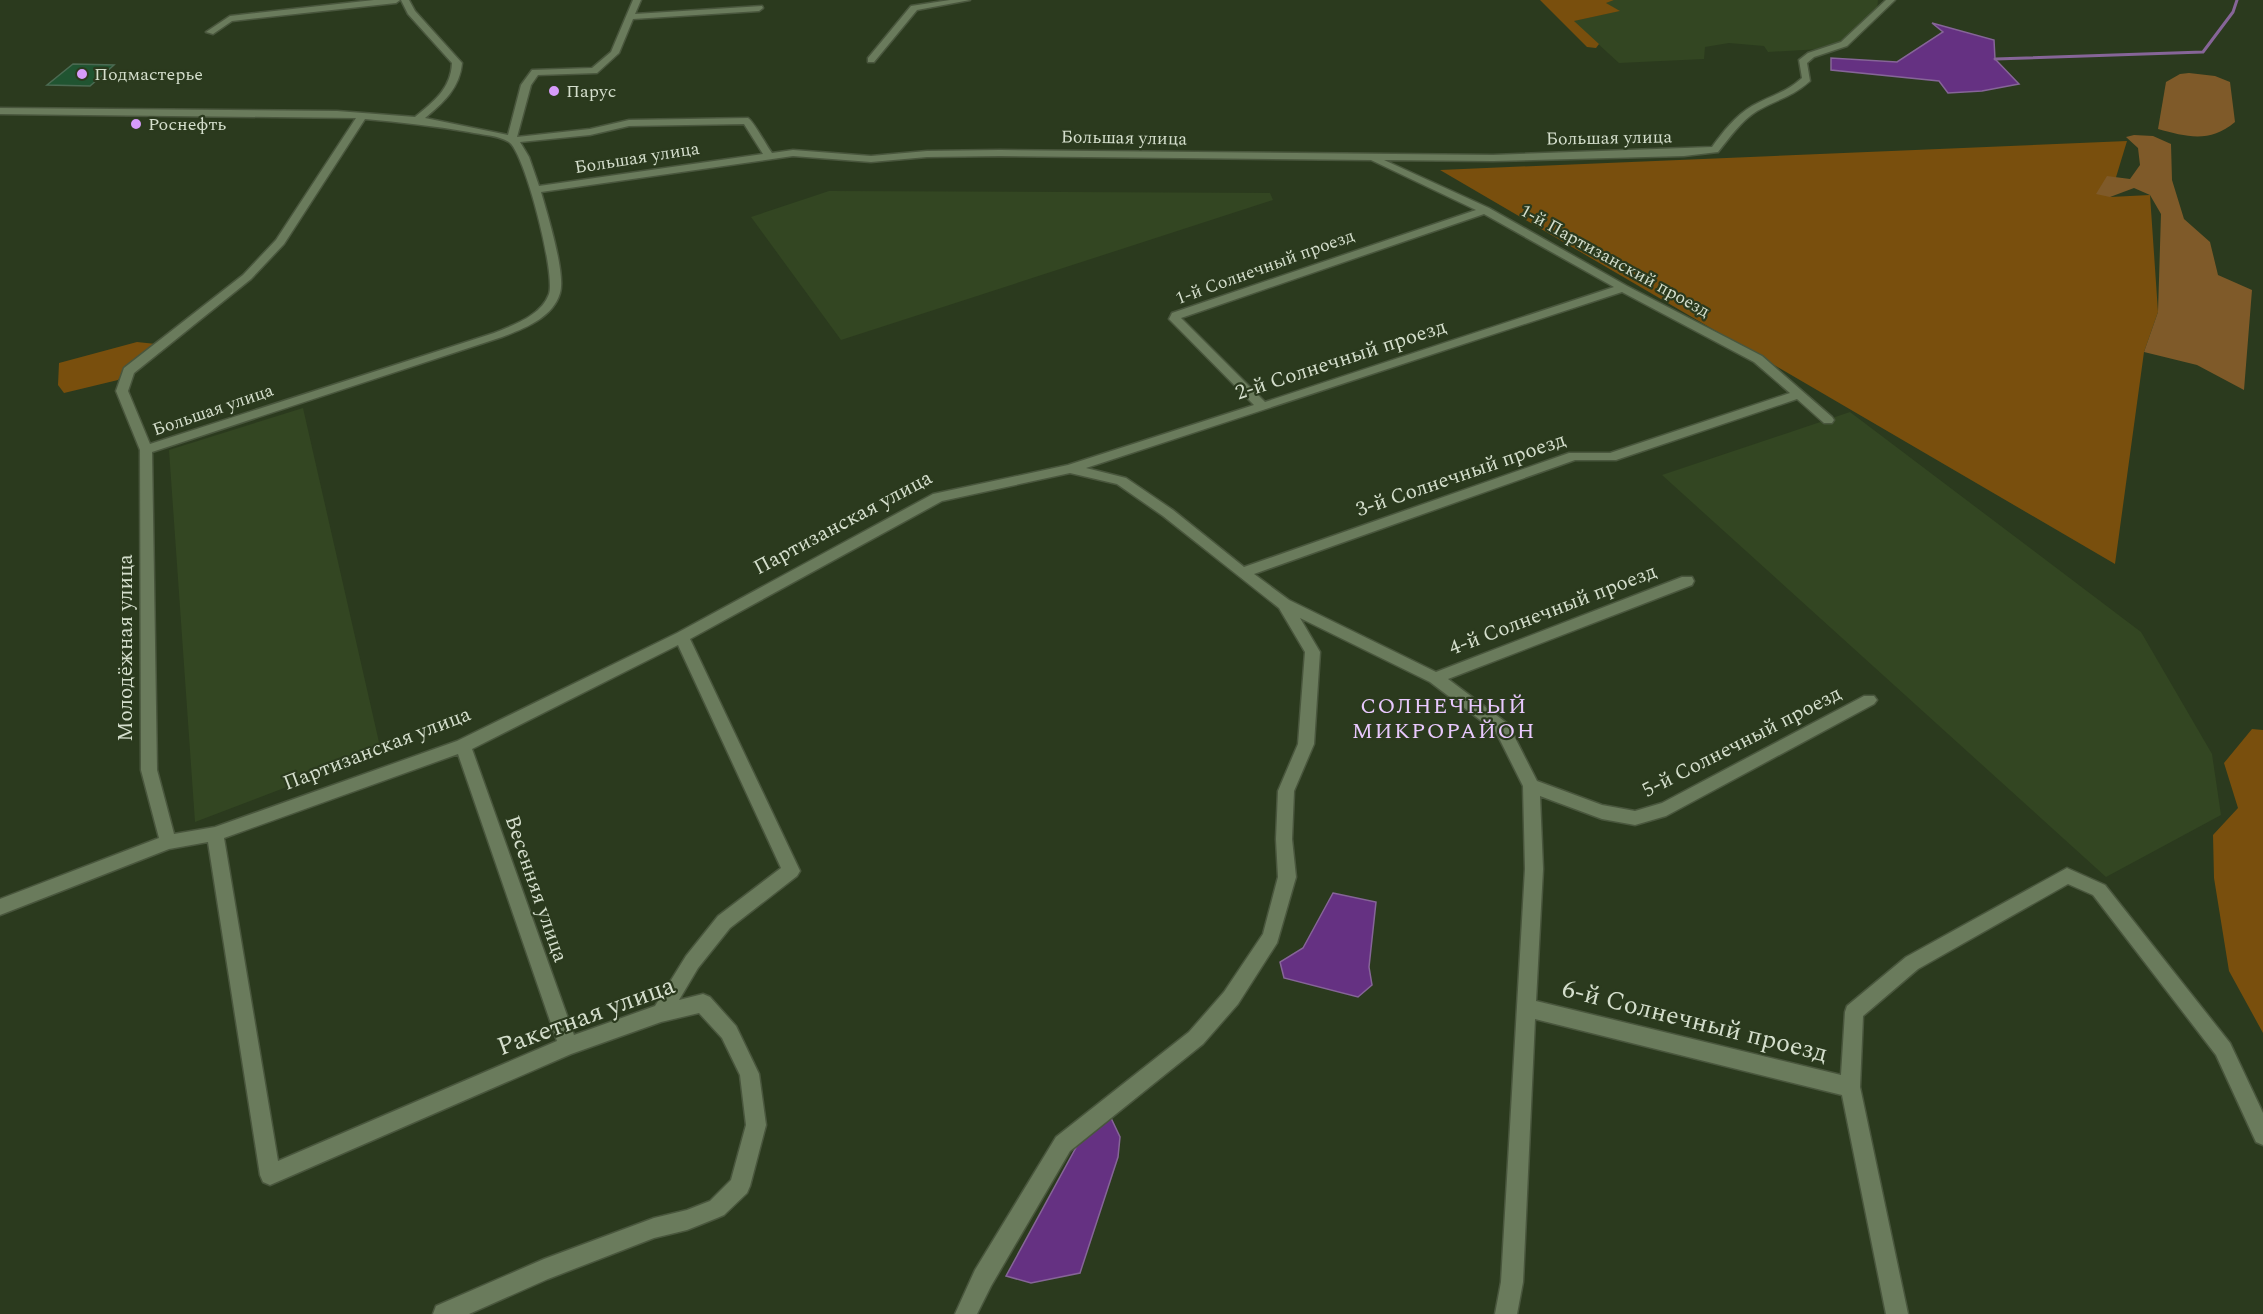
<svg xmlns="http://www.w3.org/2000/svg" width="2263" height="1314" font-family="Spectral,serif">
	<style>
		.built { fill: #334622 }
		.green { fill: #794f0d }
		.forest { fill: #7f5a29 }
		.water { fill: #653182; stroke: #866598; stroke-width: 1.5 }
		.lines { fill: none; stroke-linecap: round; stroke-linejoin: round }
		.stream { stroke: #866598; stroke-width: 3 }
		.building { fill: #205431; stroke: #4b6a52; stroke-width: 1.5 }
		.minor-casing { stroke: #49563d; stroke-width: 3 }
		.minor { fill: #6a7b5c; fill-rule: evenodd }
		.poi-dot { fill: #d69bfa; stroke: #2b3a1e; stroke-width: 2 }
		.labels { text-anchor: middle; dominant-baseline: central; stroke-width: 4.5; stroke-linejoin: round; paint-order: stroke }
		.far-poi-label { font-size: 18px; fill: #d4decc; stroke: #2b3a1e; text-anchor: start }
		.far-street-label { font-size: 18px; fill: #d4decc; stroke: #2b3a1e }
		.street-label { font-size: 21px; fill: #d4decc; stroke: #2b3a1e }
		.neighbourhood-label { font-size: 22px; letter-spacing: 1.5px; fill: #e9c9fe; stroke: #2b3a1e }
		.near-street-label { font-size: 26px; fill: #d4decc; stroke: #2b3a1e }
	</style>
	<rect width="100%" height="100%" fill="#2b3a1e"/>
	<g class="built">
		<path d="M 1614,0 L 1878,0 L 1877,10 L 1848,37 L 1835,45 L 1821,49 L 1768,52 L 1764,46 L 1729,43 L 1705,47 L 1704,59 L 1619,63 L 1573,21 L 1619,11 L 1605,3 Z"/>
		<path d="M 829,191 L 1270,193 L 1273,200 L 841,340 L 751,217 Z"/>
		<path d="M 303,408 L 381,751 L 195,822 L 169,450 Z"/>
		<path d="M 1850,412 L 2141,632 L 2212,754 L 2221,815 L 2106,877 L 1662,475 Z"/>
	</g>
	<g class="green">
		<path d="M 1540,0 L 1614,0 L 1606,3 L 1620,11 L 1574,21 L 1599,44 L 1596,48 L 1587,47 Z"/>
		<path d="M 2127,141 L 2110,197 L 2150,195 L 2158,312 L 2144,352 L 2115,564 L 1440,170 Z"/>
		<path d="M 137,342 L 156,344 L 125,370 L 118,380 L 64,393 L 58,385 L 59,363 Z"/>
		<path d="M 2252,729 L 2263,730 L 2263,1033 L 2229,971 L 2214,878 L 2213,835 L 2238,808 L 2224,763 Z"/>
	</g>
	<g class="forest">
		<path d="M 2189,73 L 2215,76 L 2230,82 L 2235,122 C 2210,143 2187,137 2158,129 L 2166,82 L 2180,74 Z"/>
		<path d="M 2134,135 L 2153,136 L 2171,144 L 2172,180 L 2184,219 L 2210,242 L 2218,275 L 2252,290 L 2244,390 L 2197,365 L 2144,352 L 2158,312 L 2161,214 L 2150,195 L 2134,188 L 2110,197 L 2096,194 L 2107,176 L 2130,179 L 2140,165 L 2138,148 L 2126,137 Z"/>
	</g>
	<g class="water">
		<path d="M 1932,23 L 1994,40 L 1995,59 L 2019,84 L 1982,91 L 1948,93 L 1939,81 L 1831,70 L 1831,58 L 1897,62 L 1943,32 Z"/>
		<path d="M 1333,893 L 1376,902 L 1369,967 L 1372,985 L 1358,997 L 1284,978 L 1280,962 L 1303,948 Z"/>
		<path d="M 1111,1118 L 1120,1137 L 1118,1157 L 1080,1273 L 1031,1283 L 1006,1276 L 1085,1131 Z"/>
	</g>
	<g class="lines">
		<path class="stream" d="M 1995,59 L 2203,52 L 2233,12 L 2237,0"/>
	</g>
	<path class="building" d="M 73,64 L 114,65 L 90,86 L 47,85 Z"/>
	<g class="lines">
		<g class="minor-casing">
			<g id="minor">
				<path d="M 374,0 L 400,0 L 396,3 L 232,21 L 213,34 L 206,32 L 230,16 Z"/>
				<path d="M 401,0 L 409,0 L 415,11 L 462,63 C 460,88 443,103 425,118 L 508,135 L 521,85 L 532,70 L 592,68 L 611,52 L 633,0 L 641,0 L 635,14 L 762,6 L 763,8 L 759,11 L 633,19 L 619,53 L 597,73 L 538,75 L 531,85 L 517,137 L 590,129 L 629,120 L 748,118 C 754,122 766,145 772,153 L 793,150 L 871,156 L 927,151 L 1000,150 L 1493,155 L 1712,147 C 1723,132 1735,116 1752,106 C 1770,96 1787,92 1802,78 L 1799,60 L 1808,53 L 1841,42 L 1886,0 L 1895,0 L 1847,46 L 1814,57 L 1807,63 L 1810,81 C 1791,98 1777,99 1757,111 C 1741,121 1730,137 1718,152 L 1684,156 L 1493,161 L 1384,160 L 1489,208 L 1627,286 L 1762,356 L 1832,417 L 1834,420 L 1832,423 L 1824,423 L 1797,399 L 1616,460 L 1575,460 L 1254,574 L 1289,600 L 1436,672 L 1682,577 L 1692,577 L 1694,581 L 1692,585 L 1448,679 L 1508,724 L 1537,781 L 1602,805 L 1635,811 L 1662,803 L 1864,696 L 1874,696 L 1877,700 L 1874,704 L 1666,816 L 1635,825 L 1602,819 L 1540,796 L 1543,869 L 1536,1001 L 1841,1075 L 1845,1012 L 1847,1006 L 1906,957 L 2067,868 L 2105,885 L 2230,1043 L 2263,1113 L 2263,1145 L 2256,1142 L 2216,1055 L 2093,895 L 2068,884 L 1918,969 L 1863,1016 L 1860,1087 L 1908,1314 L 1886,1314 L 1842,1095 L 1535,1019 L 1523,1282 L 1517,1314 L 1495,1314 L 1501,1282 L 1525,869 L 1523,786 L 1496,732 L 1430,682 L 1300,618 L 1320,652 L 1314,744 L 1294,791 L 1292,839 L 1296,877 L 1277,943 L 1238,1004 L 1203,1044 L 1070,1151 L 991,1286 L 977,1314 L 955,1314 L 975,1270 L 1056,1137 L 1189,1032 L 1224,992 L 1263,934 L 1278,877 L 1276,839 L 1278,791 L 1298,744 L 1305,652 L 1279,608 L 1163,516 L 1117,484 L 1070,473 L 942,501 L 690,639 L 800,871 L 797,876 L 730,928 L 698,968 L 679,1000 L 703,994 L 710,997 L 736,1026 L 759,1074 L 766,1125 L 750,1186 L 747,1193 L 724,1215 L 717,1218 L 687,1230 L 654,1238 L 548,1279 L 469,1314 L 433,1314 L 436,1306 L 544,1259 L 654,1218 L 687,1210 L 710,1201 L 731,1180 L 746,1125 L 740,1075 L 722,1038 L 699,1013 L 661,1022 L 571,1054 L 270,1185 L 263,1182 L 260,1175 L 208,842 L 169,849 L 0,915 L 0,899 L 159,838 L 141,770 L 140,450 L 116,391 L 124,368 L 243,275 L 276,240 L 356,118 L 0,114 L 0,108 L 337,111 L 415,117 C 433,102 451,89 452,63 L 408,14 ZM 365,119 C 400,122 434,126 469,132 C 482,135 498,135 509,142 C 525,153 556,275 549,294 C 541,316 513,325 494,333 L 150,444 L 128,391 L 134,373 L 251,279 L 284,244 ZM 744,124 L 763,154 L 539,186 L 529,157 L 520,142 L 590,135 L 629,126 ZM 793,156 L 871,162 L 927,157 L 1000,156 L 1371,160 L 1476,210 L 1172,313 L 1169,319 L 1171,321 L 1254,405 L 1068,465 L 933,494 L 677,633 L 457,741 L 215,827 L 174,834 L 157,770 L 152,452 L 502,337 C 523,329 553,318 560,293 C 566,274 547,213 541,192 ZM 1484,214 L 1614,287 L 1265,402 L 1181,318 ZM 1622,292 L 1754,362 L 1790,393 L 1610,453 L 1569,453 L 1244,567 L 1173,510 L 1126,478 L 1086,468 ZM 678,645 L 781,868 L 718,916 L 686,956 L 655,1006 L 574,1035 L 472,749 ZM 458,754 L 557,1041 L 278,1161 L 224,838 Z"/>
				<path d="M 950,0 L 970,0 L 917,10 L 874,62 L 868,62 L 868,58 L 911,6 Z"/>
			</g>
		</g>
		<use href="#minor" class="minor"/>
	</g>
	<g class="poi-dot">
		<circle cx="82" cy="74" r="6"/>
		<circle cx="554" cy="91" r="6"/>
		<circle cx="136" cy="124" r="6"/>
	</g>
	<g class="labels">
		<g class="far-poi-label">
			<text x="94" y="74">Подмастерье</text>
			<text x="566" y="91">Парус</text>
			<text x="148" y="124">Роснефть</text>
		</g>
		<g class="far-street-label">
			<text transform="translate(1124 138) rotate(1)">Большая улица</text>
			<text transform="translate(1609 138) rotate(-1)">Большая улица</text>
			<text transform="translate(637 158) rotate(-9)">Большая улица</text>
			<text transform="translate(1615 261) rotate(29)">1-й Партизанский проезд</text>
			<text transform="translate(1265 267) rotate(-20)">1-й Солнечный проезд</text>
			<text transform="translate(213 410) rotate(-19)">Большая улица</text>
		</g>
		<g class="street-label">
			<text transform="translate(1341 360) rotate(-18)">2-й Солнечный проезд</text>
			<text transform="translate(1461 475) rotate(-19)">3-й Солнечный проезд</text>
			<text transform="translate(843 523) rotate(-28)">Партизанская улица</text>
			<text transform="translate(1553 610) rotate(-21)">4-й Солнечный проезд</text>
			<text transform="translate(126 648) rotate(-90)">Молодёжная улица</text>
			<text transform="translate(1742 742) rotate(-27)">5-й Солнечный проезд</text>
			<text transform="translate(377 749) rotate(-21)">Партизанская улица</text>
			<text transform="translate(536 889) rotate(71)">Весенняя улица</text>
		</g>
		<g class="neighbourhood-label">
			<text x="1444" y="706">СОЛНЕЧНЫЙ<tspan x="1444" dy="25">МИКРОРАЙОН</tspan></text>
		</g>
		<g class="near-street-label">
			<text transform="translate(586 1016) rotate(-20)">Ракетная улица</text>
			<text transform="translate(1695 1021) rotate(14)">6-й Солнечный проезд</text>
		</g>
	</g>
</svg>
